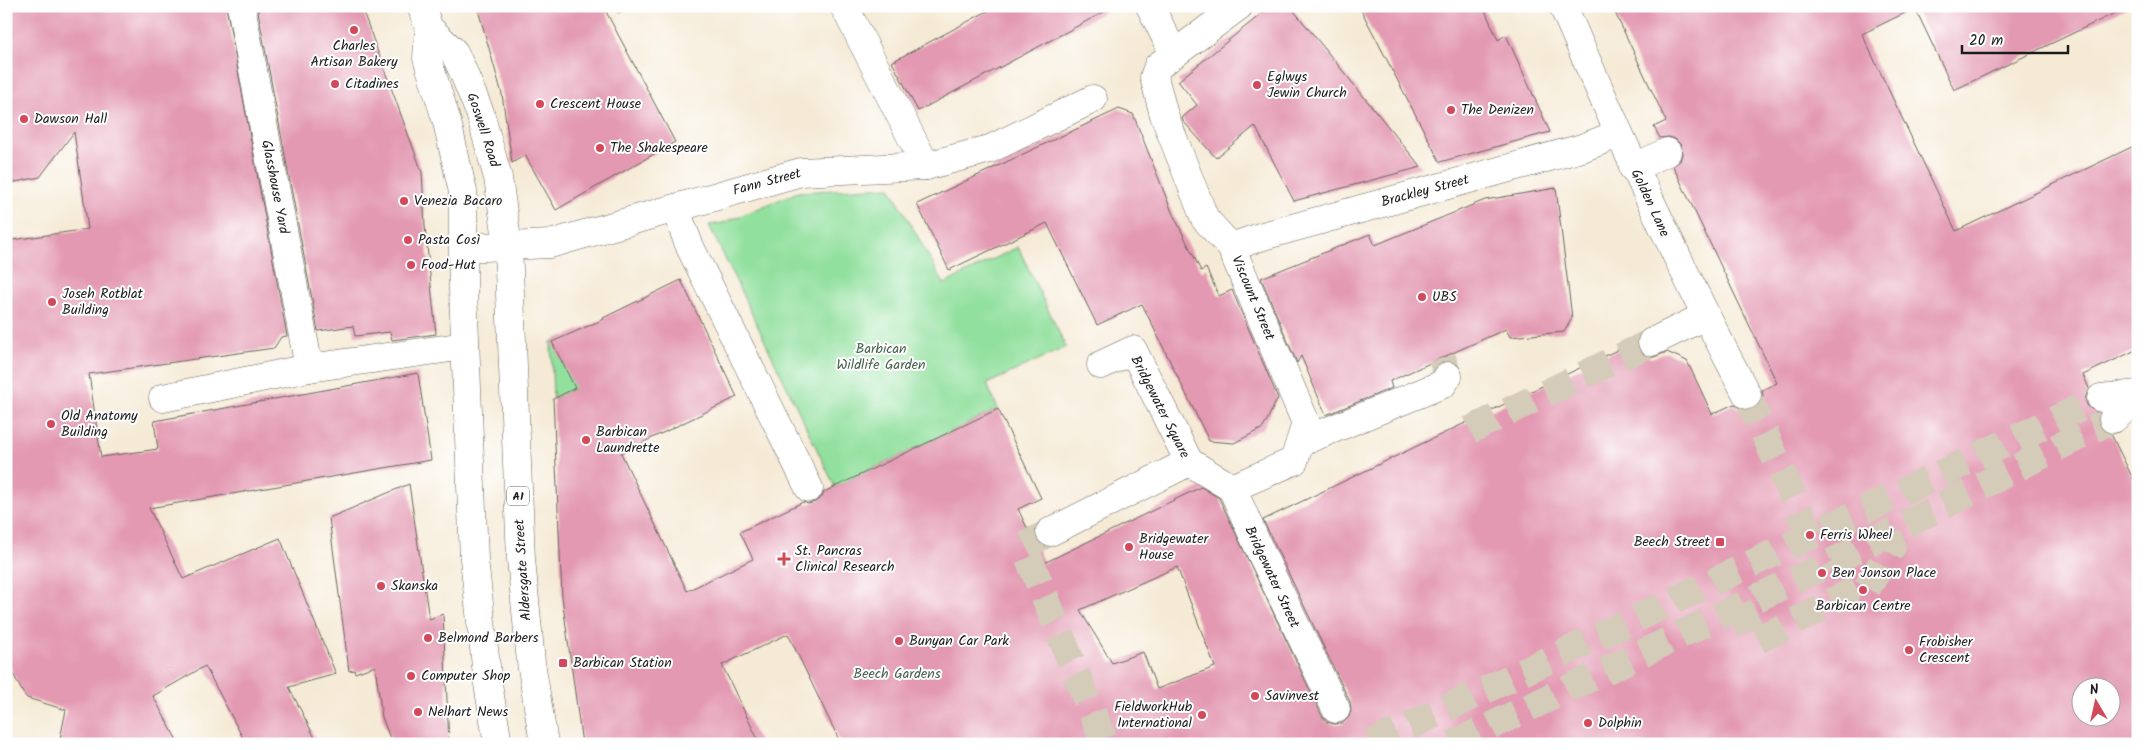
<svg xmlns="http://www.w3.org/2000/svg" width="2144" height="750" font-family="Kalam,sans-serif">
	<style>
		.green { fill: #92e09e; stroke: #577e5d }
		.building { fill: #e399b2; fill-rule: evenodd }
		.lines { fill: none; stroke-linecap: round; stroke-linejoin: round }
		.minor-tunnel { stroke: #d4cbb9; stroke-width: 28; stroke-dasharray: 28 14; stroke-linecap: butt }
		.major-tunnel { stroke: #d4cbb9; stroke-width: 28; stroke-dasharray: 28 14; stroke-linecap: butt }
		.minor-casing { stroke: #68645d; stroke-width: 29 }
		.major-casing { stroke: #68645d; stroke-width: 29 }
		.minor { stroke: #fff; stroke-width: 28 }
		.major { stroke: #fff; stroke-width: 28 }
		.poi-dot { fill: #d1495b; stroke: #fff; stroke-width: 2 }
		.labels { text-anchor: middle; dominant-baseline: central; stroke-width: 4; stroke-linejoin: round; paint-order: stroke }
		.shield { fill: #fff; stroke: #606060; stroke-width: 1 }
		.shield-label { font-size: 12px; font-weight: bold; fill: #1c1c1c }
		.poi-label { font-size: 14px; fill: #1c1c1c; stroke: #fff; text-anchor: start }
		.street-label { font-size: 14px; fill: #1c1c1c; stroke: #fff }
		.park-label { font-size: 14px; fill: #45614a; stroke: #fff }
	</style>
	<rect width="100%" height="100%" fill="#fff"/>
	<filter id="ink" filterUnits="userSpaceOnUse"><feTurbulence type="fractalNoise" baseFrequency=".02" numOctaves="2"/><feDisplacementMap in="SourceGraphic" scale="10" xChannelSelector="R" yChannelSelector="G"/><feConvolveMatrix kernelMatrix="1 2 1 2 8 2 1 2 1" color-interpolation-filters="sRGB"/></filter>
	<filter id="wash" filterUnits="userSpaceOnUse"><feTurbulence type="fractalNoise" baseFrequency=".0096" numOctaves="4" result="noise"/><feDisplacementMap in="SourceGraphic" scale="20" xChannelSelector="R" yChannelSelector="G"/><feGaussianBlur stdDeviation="1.12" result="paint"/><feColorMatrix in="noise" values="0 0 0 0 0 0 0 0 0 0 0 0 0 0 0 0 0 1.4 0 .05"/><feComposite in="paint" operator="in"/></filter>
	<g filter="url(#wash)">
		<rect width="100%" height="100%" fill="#f5ead5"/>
		<g class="green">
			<path d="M 890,187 L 944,284 L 1018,247 L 1066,347 L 987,384 L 998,409 L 835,487 L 709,225 L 723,223 L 798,192 Z"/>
			<path d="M 565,336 L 587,382 L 553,399 L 551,342 Z"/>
		</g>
		<g id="blocks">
			<g class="building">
				<path d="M 6,6 L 226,6 L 287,336 L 281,337 L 274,348 L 89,374 L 101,457 L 158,449 L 154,421 L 418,373 L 431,460 L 149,508 L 183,579 L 280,538 L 336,674 L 289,687 L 318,744 L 246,744 L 205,666 L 153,696 L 179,744 L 59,744 L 66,710 L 27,698 L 23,693 L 6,660 L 6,241 L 88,229 L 74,132 L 40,177 L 6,184 Z"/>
				<path d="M 257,6 L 361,6 L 422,172 L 425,226 L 436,334 L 392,340 L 390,332 L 355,336 L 353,326 L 318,331 Z"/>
				<path d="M 477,6 L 603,6 L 675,142 L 556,210 L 525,155 L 512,163 L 502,94 Z"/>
				<path d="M 997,6 L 1115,6 L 918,111 L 892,62 Z"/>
				<path d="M 1271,6 L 1290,6 L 1421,167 L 1294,201 L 1255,126 L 1216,158 L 1183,121 L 1182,118 L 1197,105 L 1178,81 Z"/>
				<path d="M 1359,6 L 1483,6 L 1498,40 L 1506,35 L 1550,132 L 1440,162 Z"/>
				<path d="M 1612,6 L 2130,6 L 1954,90 L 1915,8 L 1862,34 L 1956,231 L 2138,144 L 2138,349 L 2083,375 L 2089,388 L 2085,399 L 2088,407 L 2099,413 L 2098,421 L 2101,429 L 2111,434 L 2138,489 L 2138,744 L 841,744 L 788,634 L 722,665 L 760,744 L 582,744 L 562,597 L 553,399 L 575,388 L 552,342 L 604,319 L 603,318 L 681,280 L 737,397 L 621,453 L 687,591 L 753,559 L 740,532 L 803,502 L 808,504 L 815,502 L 822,497 L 824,492 L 998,409 L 1041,498 L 1018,509 L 1044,563 L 1201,487 L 1219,498 L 1322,716 L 1327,722 L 1334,724 L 1343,723 L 1349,717 L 1351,711 L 1350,702 L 1263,520 L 1636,341 L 1638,349 L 1644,355 L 1651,358 L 1667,352 L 1687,361 L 1712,414 L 1734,404 L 1739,408 L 1746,411 L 1754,409 L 1760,403 L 1763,396 L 1762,390 L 1777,383 L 1673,166 L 1680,161 L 1682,154 L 1681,145 L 1675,139 L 1669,137 L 1660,138 L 1654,127 L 1666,121 ZM 1177,567 L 1215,667 L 1157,689 L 1143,652 L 1112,663 L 1080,610 ZM 2082,688 L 2112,688 L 2112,718 L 2082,718 Z"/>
				<path d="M 1119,109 L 1133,114 L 1172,212 L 1201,271 L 1206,268 L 1219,296 L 1232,290 L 1278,398 L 1263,428 L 1234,443 L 1209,441 L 1142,304 L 1097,325 L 1047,223 L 949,270 L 917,204 Z"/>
				<path d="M 1556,188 L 1572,318 L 1564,332 L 1510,337 L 1506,329 L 1390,381 L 1392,388 L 1326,415 L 1301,356 L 1297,363 L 1261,278 L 1370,234 L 1375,245 L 1485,200 Z"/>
				<path d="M 409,484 L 429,619 L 443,614 L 449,744 L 392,744 L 382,717 L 375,666 L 355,673 L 354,670 L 349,671 L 329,518 Z"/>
			</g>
		</g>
	</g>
	<g filter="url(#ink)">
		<use href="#blocks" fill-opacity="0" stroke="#68645d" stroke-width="1"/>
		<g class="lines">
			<g class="minor-tunnel">
				<path d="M 629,6 L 630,8"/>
				<path d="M 1442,358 L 1448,376"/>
				<path d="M 1747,395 L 1810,535"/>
				<path d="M 1470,430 L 1652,342"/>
				<path d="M 1050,532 L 1024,546 L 1105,744"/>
				<path d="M 1867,588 L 1892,547 L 1888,534"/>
				<path d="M 1738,606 L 1756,641 L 1845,596 L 1828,564"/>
			</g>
			<g class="major-tunnel">
				<path d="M 1371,744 L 2101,398"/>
				<path d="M 1453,744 L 1828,564 L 2113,419"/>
			</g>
			<g class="minor-casing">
				<g id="minor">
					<path d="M 241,6 L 309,368"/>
					<path d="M 844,6 L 926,166"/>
					<path d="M 1150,6 L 1174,54"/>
					<path d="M 1563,6 C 1620,139 1680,268 1747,395"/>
					<path d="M 1633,168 L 1667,152"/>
					<path d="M 675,208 L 690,247 L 809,488"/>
					<path d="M 1231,247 L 1263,236 L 1582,148 L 1618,134"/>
					<path d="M 464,248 L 550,244 L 801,172 L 926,166 L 990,149 L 1093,99"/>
					<path d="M 1652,342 L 1705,316"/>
					<path d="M 1101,365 L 1133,350 L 1189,462"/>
					<path d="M 163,398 L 309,368 L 465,346"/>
					<path d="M 1301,442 L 1443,384 L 1448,376"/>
					<path d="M 1189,462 L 1232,488 L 1261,553 L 1336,709"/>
					<path d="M 1232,488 L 1294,461 L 1306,423 L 1231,247 L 1205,219 L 1164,115 L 1154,77 L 1158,66 L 1239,6"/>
					<path d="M 1050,532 L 1189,462"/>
				</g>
			</g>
			<g class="major-casing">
				<g id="major">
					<path d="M 421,6 L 429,28 L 427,58 L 447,122 L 463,192 L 463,290 L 474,559 L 488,684 L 498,744"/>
					<path d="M 429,28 L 454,52 L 462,69 L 480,113 L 498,178 L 508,246 L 521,559 L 531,662 L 544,744"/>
					<path d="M 2101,398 L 2138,394"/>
					<path d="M 2113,419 L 2138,399"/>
				</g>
			</g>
			<use href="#minor" class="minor"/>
			<use href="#major" class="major"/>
		</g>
	</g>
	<g class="poi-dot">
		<circle cx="354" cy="30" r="5"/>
		<circle cx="335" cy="84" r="5"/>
		<circle cx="1257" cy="85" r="5"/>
		<circle cx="540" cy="104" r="5"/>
		<circle cx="1451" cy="110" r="5"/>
		<circle cx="24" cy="119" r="5"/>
		<circle cx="600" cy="148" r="5"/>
		<circle cx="404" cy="201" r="5"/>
		<circle cx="408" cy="240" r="5"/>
		<circle cx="411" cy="265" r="5"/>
		<circle cx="1422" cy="297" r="5"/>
		<circle cx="52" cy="302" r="5"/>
		<circle cx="51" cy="424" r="5"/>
		<circle cx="586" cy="440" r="5"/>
		<circle cx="1810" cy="535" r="5"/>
		<rect x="1715" y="537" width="10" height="10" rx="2.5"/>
		<circle cx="1129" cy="547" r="5"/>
		<path d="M781.5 551.5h5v5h5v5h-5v5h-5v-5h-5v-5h5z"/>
		<circle cx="1822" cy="573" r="5"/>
		<circle cx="381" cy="586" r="5"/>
		<circle cx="1863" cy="590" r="5"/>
		<circle cx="428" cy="638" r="5"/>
		<circle cx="899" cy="641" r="5"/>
		<circle cx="1909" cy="650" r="5"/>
		<rect x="558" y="658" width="10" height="10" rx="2.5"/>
		<circle cx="411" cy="676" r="5"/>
		<circle cx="1255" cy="696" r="5"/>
		<circle cx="418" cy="712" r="5"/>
		<circle cx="1202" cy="715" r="5"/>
		<circle cx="1588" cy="723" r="5"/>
	</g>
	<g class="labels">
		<rect class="shield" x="507" y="486.5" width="22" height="19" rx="4"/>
		<g class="shield-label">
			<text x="518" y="496">A1</text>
		</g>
		<g class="poi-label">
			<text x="354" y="46" text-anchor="middle">Charles<tspan x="354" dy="16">Artisan Bakery</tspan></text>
			<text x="1267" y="77">Eglwys<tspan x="1267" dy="16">Jewin Church</tspan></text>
			<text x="345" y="84">Citadines</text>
			<text x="550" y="104">Crescent House</text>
			<text x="1461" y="110">The Denizen</text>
			<text x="34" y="119">Dawson Hall</text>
			<text x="610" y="148">The Shakespeare</text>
			<text x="414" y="201">Venezia Bacaro</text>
			<text x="418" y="240">Pasta Così</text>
			<text x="421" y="265">Food-Hut</text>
			<text x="62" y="294">Joseh Rotblat<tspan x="62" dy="16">Building</tspan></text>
			<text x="1432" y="297">UBS</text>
			<text x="61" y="416">Old Anatomy<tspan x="61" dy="16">Building</tspan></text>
			<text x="596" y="432">Barbican<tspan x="596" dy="16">Laundrette</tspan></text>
			<text x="1820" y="535">Ferris Wheel</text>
			<text x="1139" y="539">Bridgewater<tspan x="1139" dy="16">House</tspan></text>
			<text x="1710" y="542" text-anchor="end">Beech Street</text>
			<text x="795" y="551">St. Pancras<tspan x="795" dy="16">Clinical Research</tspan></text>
			<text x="1832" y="573">Ben Jonson Place</text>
			<text x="391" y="586">Skanska</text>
			<text x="1863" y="606" text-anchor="middle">Barbican Centre</text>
			<text x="438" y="638">Belmond Barbers</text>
			<text x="909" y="641">Bunyan Car Park</text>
			<text x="1919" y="642">Frobisher<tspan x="1919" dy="16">Crescent</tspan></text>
			<text x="573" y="663">Barbican Station</text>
			<text x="421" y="676">Computer Shop</text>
			<text x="1265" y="696">Savinvest</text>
			<text x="1192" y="707" text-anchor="end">FieldworkHub<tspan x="1192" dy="16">International</tspan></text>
			<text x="428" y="712">Nelhart News</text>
			<text x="1598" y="723">Dolphin</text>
		</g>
		<g class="street-label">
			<text transform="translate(483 130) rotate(72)">Goswell Road</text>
			<text transform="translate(767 182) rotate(-15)">Fann Street</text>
			<text transform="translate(275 187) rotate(79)">Glasshouse Yard</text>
			<text transform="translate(1425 191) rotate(-15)">Brackley Street</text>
			<text transform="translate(1650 203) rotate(65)">Golden Lane</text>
			<text transform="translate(1253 298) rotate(67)">Viscount Street</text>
			<text transform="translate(1160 407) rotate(63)">Bridgewater Square</text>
			<text transform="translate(523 570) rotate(-94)">Aldersgate Street</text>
			<text transform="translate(1272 577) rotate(65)">Bridgewater Street</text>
		</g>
		<g class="park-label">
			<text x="881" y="349">Barbican<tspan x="881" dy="16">Wildlife Garden</tspan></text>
			<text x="897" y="674">Beech Gardens</text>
		</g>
	</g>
	<rect width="2144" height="750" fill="none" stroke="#fff" stroke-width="25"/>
	<g transform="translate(2096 702) rotate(351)"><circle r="24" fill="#ffffff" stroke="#a4a4a4"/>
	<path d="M0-4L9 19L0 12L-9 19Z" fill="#d1495b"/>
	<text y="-8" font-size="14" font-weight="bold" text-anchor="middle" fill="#1c1c1c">N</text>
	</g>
	<path d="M1962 45v8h106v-8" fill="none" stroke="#1c1c1c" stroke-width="2.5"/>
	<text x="1969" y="45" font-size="15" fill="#1c1c1c" stroke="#ffffff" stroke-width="4" paint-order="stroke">20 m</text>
</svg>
